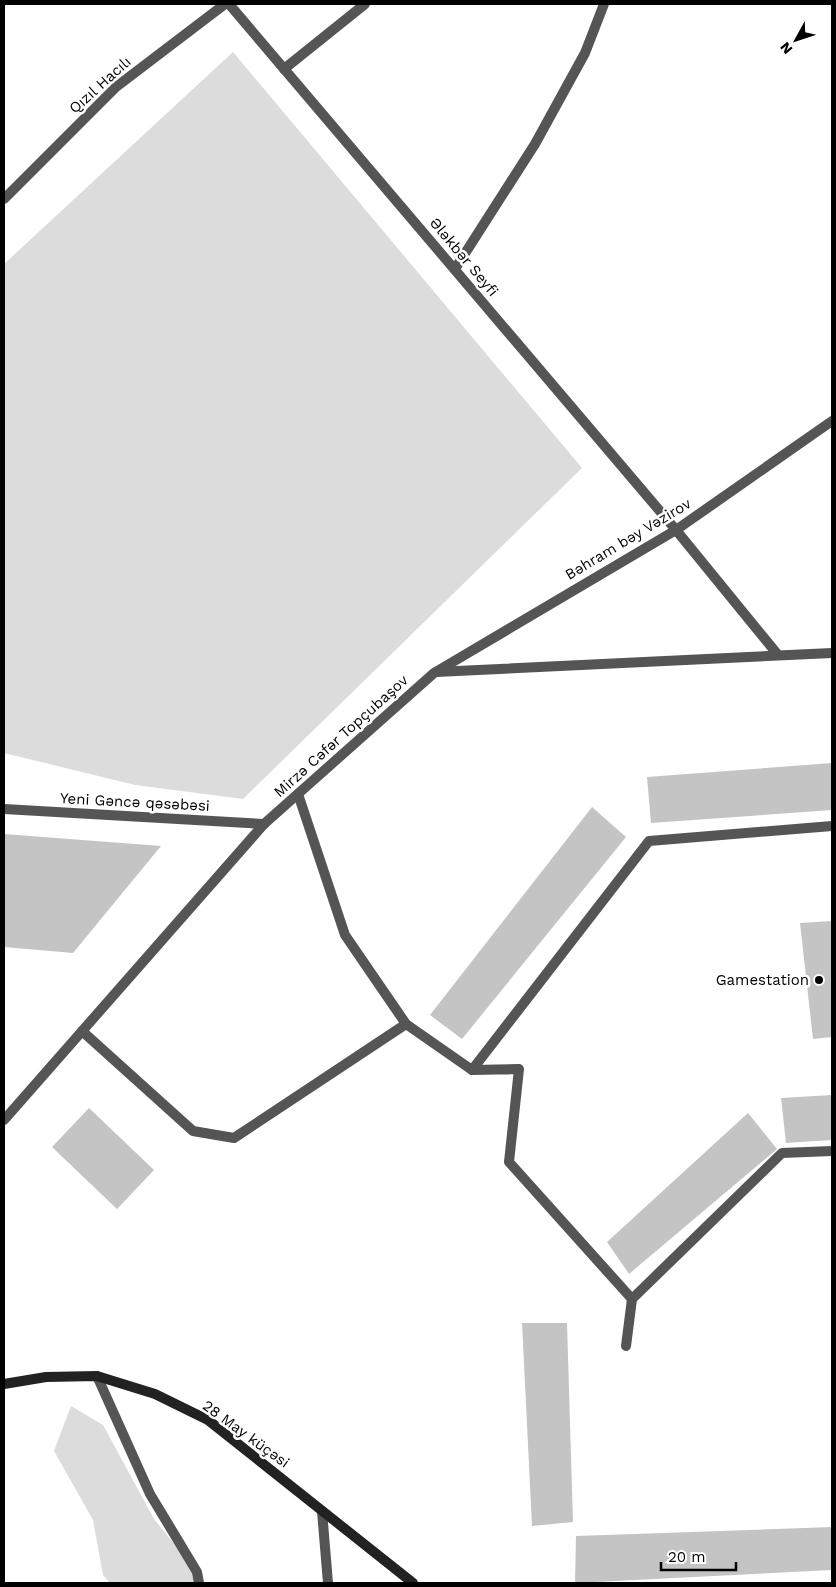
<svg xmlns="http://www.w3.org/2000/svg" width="836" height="1587" font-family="'Work Sans',sans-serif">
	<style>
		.green { fill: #dcdcdc }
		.building { fill: #c4c4c4 }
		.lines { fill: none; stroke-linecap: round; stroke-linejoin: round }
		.service { stroke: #555; stroke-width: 10 }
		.minor { stroke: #555; stroke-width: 10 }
		.secondary { stroke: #222; stroke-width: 10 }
		.poi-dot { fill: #000; stroke: #fff; stroke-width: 2 }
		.labels { text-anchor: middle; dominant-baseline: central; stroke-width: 5; stroke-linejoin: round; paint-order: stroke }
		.street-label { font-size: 15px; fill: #000; stroke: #fff }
		.poi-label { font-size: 15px; fill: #000; stroke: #fff; text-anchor: end }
	</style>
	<rect width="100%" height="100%" fill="#fff"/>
	<g class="green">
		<path d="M 233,52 L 582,468 L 243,799 L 135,785 L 4,753 L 4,264 Z"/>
		<path d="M 71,1406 L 103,1425 L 154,1519 L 197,1572 L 197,1583 L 110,1583 L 103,1575 L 93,1520 L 54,1451 Z"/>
	</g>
	<g class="building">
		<path d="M 832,763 L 832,810 L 651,823 L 647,777 Z"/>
		<path d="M 592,807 L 626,837 L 462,1039 L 430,1015 Z"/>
		<path d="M 4,834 L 161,846 L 73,953 L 4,947 Z"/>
		<path d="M 832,921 L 832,1037 L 813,1039 L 800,923 Z"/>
		<path d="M 832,1095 L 832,1140 L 786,1143 L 781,1098 Z"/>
		<path d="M 89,1108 L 154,1170 L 117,1209 L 52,1147 Z"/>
		<path d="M 748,1113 L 777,1149 L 629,1274 L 607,1242 Z"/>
		<path d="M 522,1323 L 567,1323 L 573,1522 L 532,1526 Z"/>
		<path d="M 832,1527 L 832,1570 L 575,1583 L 576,1536 Z"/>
	</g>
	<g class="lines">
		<g class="service">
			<path d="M 97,1376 L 150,1494 L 197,1572 L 199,1583"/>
			<path d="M 322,1511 L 328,1583"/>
		</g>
		<g class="minor">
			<path d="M 229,4 L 676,530 L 778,655"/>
			<path d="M 284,69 L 365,4"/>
			<path d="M 4,199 L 116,87 L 225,4"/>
			<path d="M 455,269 L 535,144 L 585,53 L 604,4"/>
			<path d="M 436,672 L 832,653"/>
			<path d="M 4,809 L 264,824"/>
			<path d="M 406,1024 L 472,1070 L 649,841 L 832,826"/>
			<path d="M 82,1031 L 193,1131 L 234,1138 L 406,1024 L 345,935 L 298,794"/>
			<path d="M 472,1070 L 519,1069 L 509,1162 L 632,1299"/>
			<path d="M 4,1120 L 264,824 L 434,673 L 676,530 L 832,421"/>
			<path d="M 626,1346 L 632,1299 L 782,1153 L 832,1151"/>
		</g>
		<path class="secondary" d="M 4,1384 L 46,1377 L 97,1376 L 155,1394 L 208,1420 L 413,1583"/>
	</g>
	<circle class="poi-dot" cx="819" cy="980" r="5"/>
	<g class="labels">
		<g class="street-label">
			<text transform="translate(100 85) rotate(-42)">Qızıl Hacılı</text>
			<text transform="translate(464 257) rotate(50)">Ələkbər Seyfi</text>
			<text transform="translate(628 539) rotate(-31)">Bəhram bəy Vəzirov</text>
			<text transform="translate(341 736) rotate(-42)">Mirzə Cəfər Topçubaşov</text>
			<text transform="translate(135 802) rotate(3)">Yeni Gəncə qəsəbəsi</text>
			<text transform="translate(246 1434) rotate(36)">28 May küçəsi</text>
		</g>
		<g class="poi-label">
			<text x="809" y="980">Gamestation</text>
		</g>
	</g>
	<rect width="836" height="1587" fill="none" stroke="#000000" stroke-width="10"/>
	<g transform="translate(796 40) rotate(230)" stroke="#ffffff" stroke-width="4" paint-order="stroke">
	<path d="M0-4L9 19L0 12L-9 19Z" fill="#000000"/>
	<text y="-8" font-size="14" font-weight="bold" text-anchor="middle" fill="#000000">N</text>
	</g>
	<path d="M661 1562v8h75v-8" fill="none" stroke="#000000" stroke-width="2.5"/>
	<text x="668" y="1562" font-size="15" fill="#000000" stroke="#ffffff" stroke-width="4" paint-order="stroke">20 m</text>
</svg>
